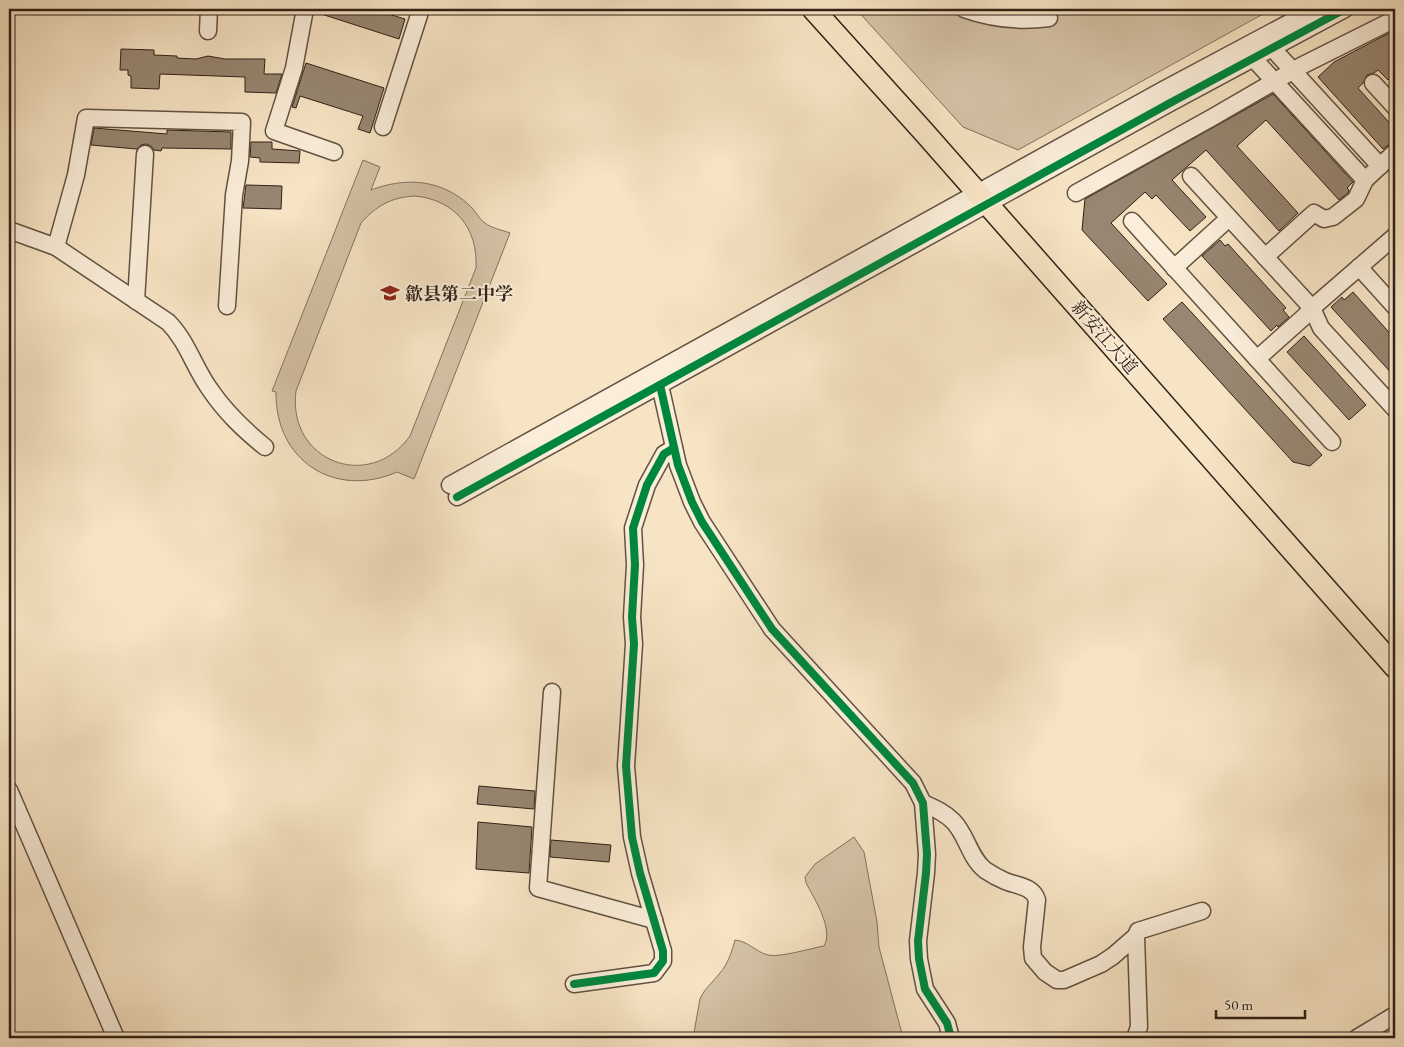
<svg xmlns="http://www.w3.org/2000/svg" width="1404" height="1047" font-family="'EB Garamond','Noto Serif SC',serif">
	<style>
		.green { fill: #d5c3a7; stroke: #82725f; fill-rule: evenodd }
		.building { fill: #978671; stroke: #302117 }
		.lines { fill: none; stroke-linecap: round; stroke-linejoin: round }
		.minor-casing { stroke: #625242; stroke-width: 19 }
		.major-casing { stroke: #302117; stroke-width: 24 }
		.minor { stroke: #faedd9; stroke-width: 16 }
		.major { stroke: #f7e4c4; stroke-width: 21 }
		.cycleway-casing { stroke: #faedd9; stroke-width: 11 }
		.cycleway { stroke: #00873e; stroke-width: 8 }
		.labels { text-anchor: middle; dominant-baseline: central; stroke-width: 4; stroke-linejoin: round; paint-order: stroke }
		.poi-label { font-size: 18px; font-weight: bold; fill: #302117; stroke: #faedd9; text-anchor: start }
		.street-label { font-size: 18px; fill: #302117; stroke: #faedd9 }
	</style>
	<rect width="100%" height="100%" fill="#f7e4c4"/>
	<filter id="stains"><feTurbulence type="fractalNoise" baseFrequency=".004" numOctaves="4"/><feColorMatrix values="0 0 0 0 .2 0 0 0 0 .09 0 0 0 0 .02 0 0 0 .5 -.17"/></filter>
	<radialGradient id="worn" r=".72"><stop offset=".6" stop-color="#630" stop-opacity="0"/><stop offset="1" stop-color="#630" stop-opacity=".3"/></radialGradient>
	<g class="green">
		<path d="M 856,9 L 1272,9 L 1018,150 L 963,127 Z"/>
		<path d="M 363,160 L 380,167 L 371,190 C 405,177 441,179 469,205 C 475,210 479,219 485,223 C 491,228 502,230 510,233 L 414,479 L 397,472 C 335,499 275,461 276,392 L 272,391 ZM 415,196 C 455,200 478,228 476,268 L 410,436 C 369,493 287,461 296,391 L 361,223 C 376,206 392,197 415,196 Z"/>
		<path d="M 854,837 L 864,852 L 877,922 L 879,947 L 902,1034 L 880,1038 L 693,1038 L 700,999 C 704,989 713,982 720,973 C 728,964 732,951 735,940 C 748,941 756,952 768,955 C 779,958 812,948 824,946 C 834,929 814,898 806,883 L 805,877 L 815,864 Z"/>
	</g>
	<g class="building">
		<path d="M 315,9 L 372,9 L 405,19 L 399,39 L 315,12 Z"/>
		<path d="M 1395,30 L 1395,73 L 1388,80 L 1378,70 L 1374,73 L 1367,75 L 1363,83 L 1358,88 L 1395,129 L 1395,140 L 1383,149 L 1318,77 L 1334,62 Z"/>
		<path d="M 121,49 L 154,50 L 154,55 L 177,56 L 177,58 L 196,59 L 208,56 L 225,59 L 265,59 L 264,74 L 282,74 L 276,93 L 245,92 L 245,77 L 160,74 L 159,89 L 131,88 L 131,76 L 128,75 L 128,70 L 120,70 Z"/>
		<path d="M 306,63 L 384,88 L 370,133 L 358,129 L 363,116 L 300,96 L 296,108 L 292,107 Z"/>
		<path d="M 1273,94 L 1353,182 L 1347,188 L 1349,190 L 1348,193 L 1339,200 L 1266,120 L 1237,146 L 1298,213 L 1279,231 L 1206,150 L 1172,180 L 1206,217 L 1190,231 L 1156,195 L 1152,199 L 1145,192 L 1111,223 L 1167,284 L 1148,301 L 1082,230 L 1085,199 Z"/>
		<path d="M 94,128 L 167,134 L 167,130 L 231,132 L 231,149 L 162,148 L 161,151 L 154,150 L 151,146 L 146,144 L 141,145 L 137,149 L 91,145 Z"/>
		<path d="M 251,142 L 272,142 L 272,149 L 300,151 L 299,163 L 260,162 L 260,158 L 250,157 Z"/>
		<path d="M 246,185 L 282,186 L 281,209 L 243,208 Z"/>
		<path d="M 1220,240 L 1225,246 L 1228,244 L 1286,308 L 1283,310 L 1289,317 L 1278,327 L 1277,325 L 1271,331 L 1202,256 Z"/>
		<path d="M 1353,292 L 1395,339 L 1395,377 L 1331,307 L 1342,297 L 1344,300 Z"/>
		<path d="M 1182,302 L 1322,455 L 1310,466 L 1293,462 L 1163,319 Z"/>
		<path d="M 1304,336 L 1366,405 L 1349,420 L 1287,352 Z"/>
		<path d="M 479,786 L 535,791 L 534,809 L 477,804 Z"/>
		<path d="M 478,822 L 532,827 L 529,873 L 476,869 Z"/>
		<path d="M 551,840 L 611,845 L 609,862 L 550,857 Z"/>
	</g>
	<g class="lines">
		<g class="minor-casing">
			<g id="minor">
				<path d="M 305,9 L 294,68 L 274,131 L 334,152"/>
				<path d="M 964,9 C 992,19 1019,22 1049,18"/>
				<path d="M 208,31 L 209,9"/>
				<path d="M 1272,48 L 1380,166"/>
				<path d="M 1253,58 L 1365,180"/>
				<path d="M 1373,83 L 1395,107"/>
				<path d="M 383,127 L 421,9"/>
				<path d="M 1191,176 L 1312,308 L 1321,328 L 1395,409"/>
				<path d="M 1076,193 L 1213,117 L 1301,66 L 1395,19"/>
				<path d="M 1132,221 L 1332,442"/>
				<path d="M 9,230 L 56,247 L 168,322 C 187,341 194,367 209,388 C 225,412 243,429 265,447"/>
				<path d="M 56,247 L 76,175 L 86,118 L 242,122 L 240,161 L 234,195 L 227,306"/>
				<path d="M 1265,257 L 1314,213 L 1324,219 L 1333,217 L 1356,199 L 1365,180 L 1395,152"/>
				<path d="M 1359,267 L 1395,307"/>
				<path d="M 1174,268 L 1229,218"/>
				<path d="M 136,301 L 145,154"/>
				<path d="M 1257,359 L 1305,316 L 1312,308 L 1395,236"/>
				<path d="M 660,385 L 678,465 L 692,502 L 702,522 L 772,629 L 913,783 L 923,803 L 927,854 L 926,873 L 918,941 L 919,959 L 925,989 L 947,1023 L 951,1038"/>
				<path d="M 450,485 L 1163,90 L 1315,9"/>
				<path d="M 457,497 L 1170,103 L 1345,9"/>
				<path d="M 552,692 L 538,888 L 654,920"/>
				<path d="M 9,790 L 116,1038"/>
				<path d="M 923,803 C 934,808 944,812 953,821 C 967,835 969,857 985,870 C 991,874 998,878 1005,881 C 1017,886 1033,886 1037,900 L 1032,947 L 1033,958 L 1045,972 L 1057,980 L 1064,980 L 1101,964 L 1113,956 L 1136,936"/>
				<path d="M 574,984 L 654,973 L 663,961 L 663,951 L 640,873 L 632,837 L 626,766 L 634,644 L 632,617 L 635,565 L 633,528 L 647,485 L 664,454 L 674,448"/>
				<path d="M 1135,1038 L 1139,1027 L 1136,936 L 1138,931 L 1202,911"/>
				<path d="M 1357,1038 L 1395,1015"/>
			</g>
		</g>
		<g class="major-casing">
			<path id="major" d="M 813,9 L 923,131 L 1395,667"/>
		</g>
		<use href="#minor" class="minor"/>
		<use href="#major" class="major"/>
		<g class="cycleway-casing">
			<g id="cycleway">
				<path d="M 660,385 L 678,465 L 692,502 L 702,522 L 772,629 L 913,783 L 923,803 L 927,854 L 926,873 L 918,941 L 919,959 L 925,989 L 947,1023 L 951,1038"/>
				<path d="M 457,497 L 1170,103 L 1345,9"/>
				<path d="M 574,984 L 654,973 L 663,961 L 663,951 L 640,873 L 632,837 L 626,766 L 634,644 L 632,617 L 635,565 L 633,528 L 647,485 L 664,454 L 674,448"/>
			</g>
		</g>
		<use href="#cycleway" class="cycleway"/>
	</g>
	<defs>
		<g id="school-bare" transform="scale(1.5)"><path d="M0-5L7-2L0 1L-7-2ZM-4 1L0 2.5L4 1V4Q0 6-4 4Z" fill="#8f2418" stroke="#faedd9" stroke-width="2.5" paint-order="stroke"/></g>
	</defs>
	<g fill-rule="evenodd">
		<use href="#school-bare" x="390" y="293"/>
	</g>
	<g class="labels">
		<g class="poi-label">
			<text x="405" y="293">歙县第二中学</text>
		</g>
		<g class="street-label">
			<text transform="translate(1105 337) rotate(49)">新安江大道</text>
		</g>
	</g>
	<rect width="1404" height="1047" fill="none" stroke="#f7e4c4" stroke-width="30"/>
	<rect x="10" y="10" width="1384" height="1027" fill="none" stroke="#302117" stroke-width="2.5"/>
	<rect x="15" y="15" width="1374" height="1017" fill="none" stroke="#302117"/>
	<path d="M1216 1010v8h89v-8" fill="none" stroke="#302117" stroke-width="2.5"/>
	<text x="1224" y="1010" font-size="15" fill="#302117" stroke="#faedd9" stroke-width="4" paint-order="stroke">50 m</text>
	<rect width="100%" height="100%" filter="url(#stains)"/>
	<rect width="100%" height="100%" fill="url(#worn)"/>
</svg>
